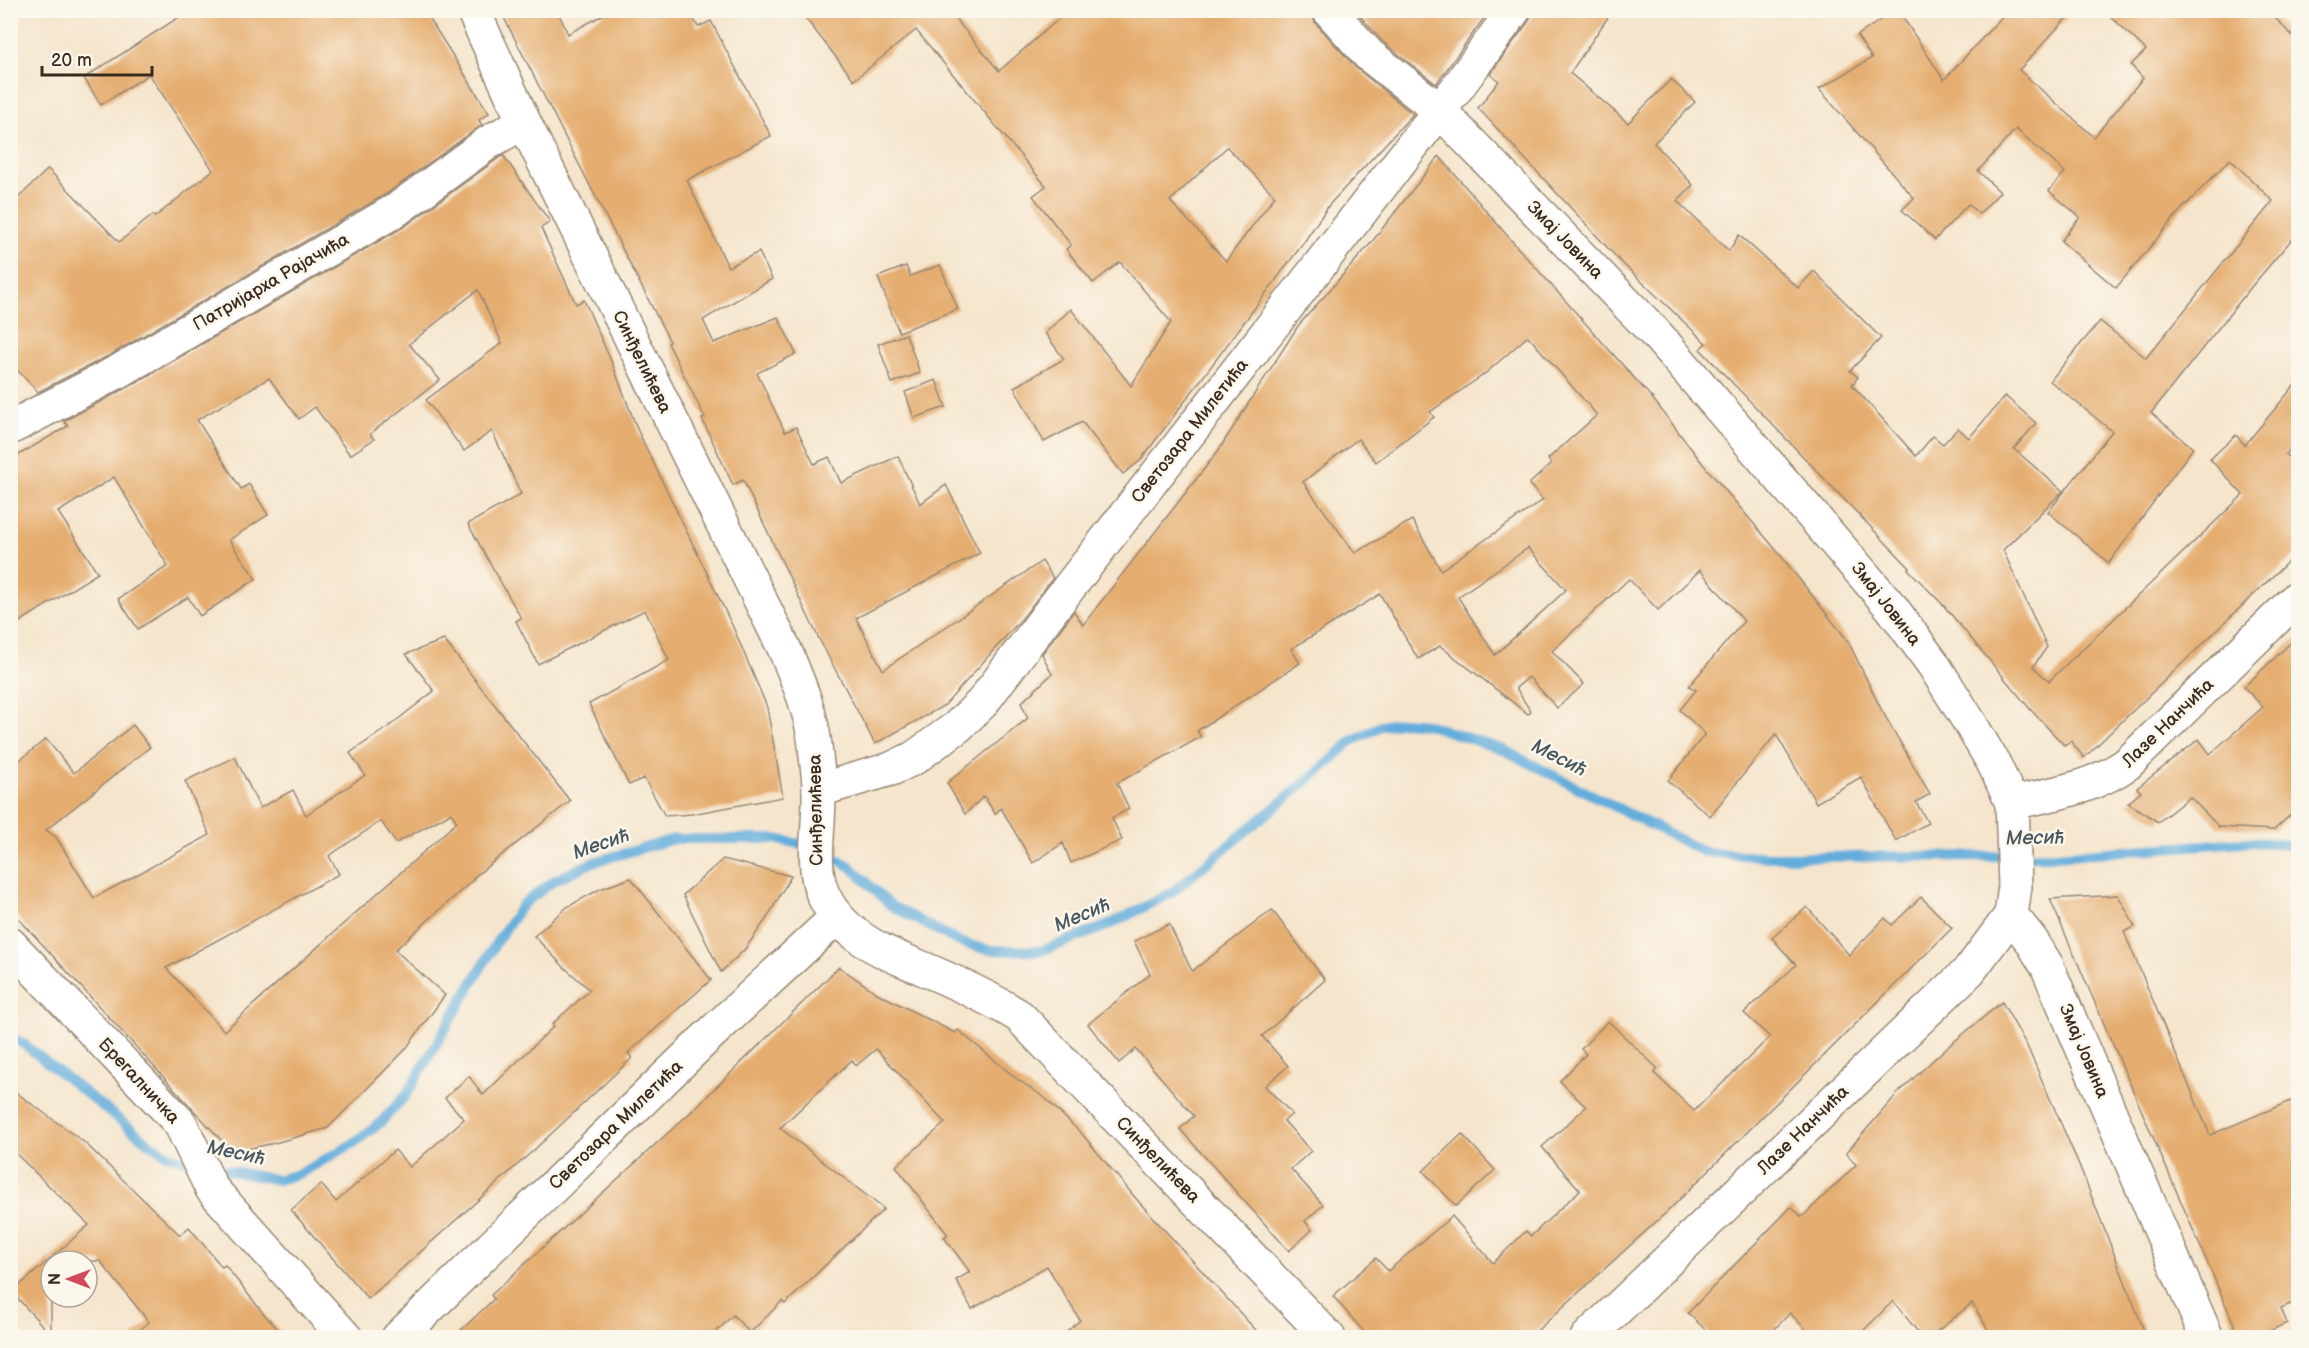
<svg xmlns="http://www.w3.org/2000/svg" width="2309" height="1348" font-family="'Balsamiq Sans',sans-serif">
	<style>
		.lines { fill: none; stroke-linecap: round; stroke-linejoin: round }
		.stream { stroke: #64addc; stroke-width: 10 }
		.building { fill: #e5ad6f; fill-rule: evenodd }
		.minor-casing { stroke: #988875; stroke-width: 36 }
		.minor { stroke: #fff; stroke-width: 33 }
		.labels { text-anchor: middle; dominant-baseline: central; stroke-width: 5; stroke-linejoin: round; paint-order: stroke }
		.street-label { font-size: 18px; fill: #3b2a1e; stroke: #fbf7ec }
		.water-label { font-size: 20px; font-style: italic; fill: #495860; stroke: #fbf7ec }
	</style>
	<rect width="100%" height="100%" fill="#fbf7ec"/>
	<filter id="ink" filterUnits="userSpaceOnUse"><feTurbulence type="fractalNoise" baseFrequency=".0167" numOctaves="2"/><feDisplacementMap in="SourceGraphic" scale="12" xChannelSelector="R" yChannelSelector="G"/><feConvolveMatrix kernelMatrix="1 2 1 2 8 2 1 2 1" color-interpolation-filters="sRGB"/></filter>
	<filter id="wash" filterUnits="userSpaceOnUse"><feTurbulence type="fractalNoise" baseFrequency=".008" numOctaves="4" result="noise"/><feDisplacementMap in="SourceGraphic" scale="24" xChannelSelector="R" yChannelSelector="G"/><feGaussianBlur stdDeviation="1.35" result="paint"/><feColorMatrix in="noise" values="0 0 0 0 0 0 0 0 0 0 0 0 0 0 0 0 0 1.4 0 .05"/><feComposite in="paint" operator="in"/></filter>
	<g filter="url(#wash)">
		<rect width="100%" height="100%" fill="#f5e5cc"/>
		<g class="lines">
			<g class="stream">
				<path d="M 10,1036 L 25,1045 L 150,1144 L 166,1154 L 191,1162"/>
				<path d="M 209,1167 L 278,1180 L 301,1173 L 354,1143 L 380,1123 L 407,1094 L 497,941 L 523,904 L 555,880 L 591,863 L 674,839 L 775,839 L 814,847 L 850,866 L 890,905 L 959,942 L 988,950 L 1041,951 L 1107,926 L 1171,893 L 1326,765 L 1350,742 L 1381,726 L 1403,722 L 1426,724 L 1504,750 L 1704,852 L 1769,857 L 2055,856 L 2244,842 L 2276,843 L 2298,847"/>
			</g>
		</g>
		<g id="blocks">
			<g class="building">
				<path d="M 190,10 L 424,10 L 489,113 L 479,120 L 482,125 L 386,194 L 112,354 L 38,392 L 10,362 L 10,206 L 48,169 L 119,242 L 153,215 L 155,217 L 213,170 L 149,74 L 101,105 L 84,78 Z"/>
				<path d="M 500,10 L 557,10 L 568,34 L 612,10 L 689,10 L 698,27 L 711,21 L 771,136 L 687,180 L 728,267 L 759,252 L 772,279 L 703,320 L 714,343 L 778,317 L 796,354 L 757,373 L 785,432 L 796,427 L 814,464 L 829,457 L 841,483 L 898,456 L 920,504 L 946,485 L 980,553 L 856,618 L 883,670 L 1042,561 L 1053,578 L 1024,616 L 945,705 L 875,744 L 818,637 L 743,480 L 733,485 L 702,419 L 705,418 L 668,343 L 670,342 Z"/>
				<path d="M 799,10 L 948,10 L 999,71 L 1069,10 L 1311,10 L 1315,22 L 1355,67 L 1413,114 L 1329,205 L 1302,245 L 1140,461 L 1123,474 L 1082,422 L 1044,442 L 1014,387 L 1064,359 L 1045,333 L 1071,309 L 1131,386 L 1171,322 L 1120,262 L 1093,283 L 1066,249 L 1071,245 L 1033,196 L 1046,186 L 916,30 L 854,80 ZM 1227,147 L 1275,196 L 1226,261 L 1170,201 Z"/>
				<path d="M 1355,10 L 1490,10 L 1436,84 L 1382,41 Z"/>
				<path d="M 1532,10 L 1613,10 L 1570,73 L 1628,123 L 1671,79 L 1695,102 L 1654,143 L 1693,185 L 1677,201 L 1729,251 L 1739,235 L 1798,288 L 1814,271 L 1881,338 L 1850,371 L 1858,377 L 1852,385 L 1916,456 L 1933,436 L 1943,444 L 1958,428 L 1969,438 L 2005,396 L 2036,423 L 2014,449 L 2063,491 L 2003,550 L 2047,647 L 2033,667 L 2049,681 L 2243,495 L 2210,459 L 2236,435 L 2245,445 L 2298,381 L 2298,440 L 2286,454 L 2298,468 L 2298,552 L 2084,758 L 2071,741 L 2064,745 L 2030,709 L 1944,606 L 1908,569 L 1910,568 L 1700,349 L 1706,343 L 1619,260 L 1478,108 L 1499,81 L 1490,74 L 1529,21 Z"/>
				<path d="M 1895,10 L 1898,10 L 1944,80 L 2008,10 L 2074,10 L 2019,70 L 2094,137 L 2143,78 L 2131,65 L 2146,50 L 2104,10 L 2268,10 L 2298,42 L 2298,232 L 2252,286 L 2151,413 L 2193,448 L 2109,563 L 2048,512 L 2112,431 L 2050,381 L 2100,321 L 2146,358 L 2273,201 L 2230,159 L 2180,211 L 2116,288 L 2061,241 L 2080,217 L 2049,191 L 2065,172 L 2016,129 L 1978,171 L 2000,192 L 1979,214 L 1968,204 L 1935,240 L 1902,210 L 1914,198 L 1819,89 L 1872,58 L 1857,36 Z"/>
				<path d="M 503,155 L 550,222 L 541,228 L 576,304 L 584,300 L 612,363 L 638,431 L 733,627 L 767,707 L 783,797 L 692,814 L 665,816 L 644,778 L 629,785 L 589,704 L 669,660 L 645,610 L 538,664 L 516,621 L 521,618 L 468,524 L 521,494 L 492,431 L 464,451 L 426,400 L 502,343 L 478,290 L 409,344 L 440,380 L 370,434 L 374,439 L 350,455 L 315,407 L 299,419 L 269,378 L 197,420 L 241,489 L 249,484 L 268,515 L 229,540 L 256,579 L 200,616 L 188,597 L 138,629 L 118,599 L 168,566 L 114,477 L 58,512 L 98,573 L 10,628 L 10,460 L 68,426 L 64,421 L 130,386 L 405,226 Z"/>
				<path d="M 1439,156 L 1511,240 L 1653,399 L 1703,464 L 1777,551 L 1848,641 L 1881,709 L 1930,794 L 1916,802 L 1928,823 L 1896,841 L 1861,777 L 1816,803 L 1776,734 L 1710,816 L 1668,781 L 1705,734 L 1680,710 L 1696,690 L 1689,686 L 1744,621 L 1700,570 L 1658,610 L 1629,579 L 1552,651 L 1584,684 L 1557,708 L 1529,677 L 1516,688 L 1531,712 L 1528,714 L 1440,646 L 1418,659 L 1380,594 L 1291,649 L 1300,663 L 1197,731 L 1201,737 L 1117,783 L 1129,809 L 1112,818 L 1122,840 L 1071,863 L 1063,843 L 1033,863 L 1001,808 L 995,814 L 984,796 L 965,814 L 947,783 L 1028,718 L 1021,703 L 1052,674 L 1042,654 L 1074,611 L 1083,625 L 1218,451 L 1298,326 L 1371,243 ZM 1528,336 L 1597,415 L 1548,459 L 1551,464 L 1529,484 L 1543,500 L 1441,570 L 1412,520 L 1355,553 L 1303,482 L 1358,439 L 1376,462 L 1434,417 L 1430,412 L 1486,373 ZM 1528,548 L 1566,590 L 1495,655 L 1458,597 Z"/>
				<path d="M 940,265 L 958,309 L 899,332 L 878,277 L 906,266 L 910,276 Z"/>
				<path d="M 906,334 L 920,373 L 892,383 L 878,344 Z"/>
				<path d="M 936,380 L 946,407 L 914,418 L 905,392 Z"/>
				<path d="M 2298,636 L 2298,808 L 2274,830 L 2219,827 L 2190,797 L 2158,822 L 2128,803 L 2141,792 L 2137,788 L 2199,739 L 2210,754 L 2263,707 L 2244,687 Z"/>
				<path d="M 444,640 L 570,801 L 473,878 L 474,879 L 395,950 L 445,995 L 405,1050 L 328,1128 L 275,1143 L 232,1152 L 10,909 L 10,768 L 46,739 L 74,773 L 133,725 L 150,747 L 46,830 L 56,837 L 94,898 L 210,835 L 185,781 L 235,757 L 260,808 L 293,790 L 306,815 L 365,775 L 350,753 L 388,727 L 434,691 L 406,654 ZM 451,813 L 457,822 L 224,1031 L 166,968 L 339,874 L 329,856 L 381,821 L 396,843 Z"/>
				<path d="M 723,859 L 791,876 L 767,918 L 745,949 L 721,972 L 683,895 Z"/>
				<path d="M 631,878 L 711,980 L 628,1053 L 632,1058 L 535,1149 L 368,1299 L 291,1210 L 321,1184 L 336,1202 L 395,1150 L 410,1167 L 464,1119 L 445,1098 L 469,1076 L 483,1095 L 554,1026 L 552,1024 L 590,990 L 564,967 L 534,936 L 567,907 L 600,889 Z"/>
				<path d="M 2118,895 L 2135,927 L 2124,932 L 2210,1135 L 2298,1098 L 2298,1301 L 2281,1308 L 2287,1323 L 2254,1338 L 2240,1338 L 2050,899 Z"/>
				<path d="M 1921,897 L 1952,928 L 1670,1209 L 1529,1338 L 1369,1338 L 1333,1296 L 1376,1258 L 1388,1271 L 1452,1216 L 1493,1263 L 1526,1231 L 1531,1236 L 1580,1190 L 1542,1147 L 1586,1107 L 1560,1081 L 1586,1054 L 1581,1049 L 1608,1021 L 1658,1069 L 1654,1073 L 1694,1111 L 1770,1037 L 1744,1013 L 1796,965 L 1772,938 L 1807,907 L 1849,955 L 1885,918 L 1892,925 Z"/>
				<path d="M 1272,910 L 1325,980 L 1262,1036 L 1288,1066 L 1265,1086 L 1292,1114 L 1284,1121 L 1311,1151 L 1291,1169 L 1323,1205 L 1305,1221 L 1312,1230 L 1289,1251 L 1180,1129 L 1194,1116 L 1136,1049 L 1119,1063 L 1088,1024 L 1150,974 L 1134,941 L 1169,924 L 1192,971 Z"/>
				<path d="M 839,967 L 877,993 L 955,1033 L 958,1030 L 1017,1079 L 1045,1098 L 1082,1134 L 1138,1201 L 1263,1338 L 1060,1338 L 1080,1320 L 1047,1266 L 972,1309 L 956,1280 L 970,1272 L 944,1237 L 948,1235 L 896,1166 L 945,1123 L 876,1049 L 856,1066 L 852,1060 L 780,1128 L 884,1209 L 785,1304 L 782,1301 L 750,1333 L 733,1315 L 710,1338 L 453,1338 L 494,1299 L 491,1295 L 693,1110 Z"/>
				<path d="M 2002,1002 L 2027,1046 L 2080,1167 L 2147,1338 L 1993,1338 L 1972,1303 L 1929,1338 L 1923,1338 L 1893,1301 L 1856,1338 L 1814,1338 L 1790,1313 L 1766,1338 L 1714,1338 L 1688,1313 L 1791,1207 L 1802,1217 L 1856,1165 L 1846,1153 L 1898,1093 L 1944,1050 Z"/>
				<path d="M 10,1088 L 85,1143 L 180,1235 L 189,1227 L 222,1267 L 225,1265 L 263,1313 L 286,1338 L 131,1338 L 149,1322 L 100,1261 L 51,1261 L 51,1335 L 12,1292 L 89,1225 L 10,1148 Z"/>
				<path d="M 1462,1134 L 1495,1170 L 1456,1206 L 1423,1171 Z"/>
			</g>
		</g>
	</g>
	<g filter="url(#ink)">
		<use href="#blocks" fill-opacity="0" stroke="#988875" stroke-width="1.5"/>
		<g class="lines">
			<g class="minor-casing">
				<g id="minor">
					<path d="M 473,10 L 524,122 L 785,650 C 798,681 811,711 815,745 C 816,760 819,775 819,790 C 820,851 800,892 857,935 C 876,950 899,958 922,968 C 955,982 988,997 1019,1016 L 1329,1338"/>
					<path d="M 1329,10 L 1369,55 L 1439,110 L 1657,335 L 1892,608 L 1933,664 L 1970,723 L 1994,764 L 2012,803 L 2015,886 L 2011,915 L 2031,940 L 2047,966 L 2207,1338"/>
					<path d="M 10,428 L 121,370 L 396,210 L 489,142 L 524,122"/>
					<path d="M 819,790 L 891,769 L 914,758 L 957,727 L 982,703 L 1050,612 L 1457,88 L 1514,10"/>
					<path d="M 2012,803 C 2055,793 2091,789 2127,764 L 2298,597"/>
					<path d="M 10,944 L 180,1123 L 212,1189 L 346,1338"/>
					<path d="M 398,1338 L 703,1041 L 837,917"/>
					<path d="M 1587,1338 L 1970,970 L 2011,915"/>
				</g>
			</g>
			<use href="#minor" class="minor"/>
		</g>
	</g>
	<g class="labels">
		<g class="street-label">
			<text transform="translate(1565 240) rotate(46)">Змај Јовина</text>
			<text transform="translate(271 282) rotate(-30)">Патријарха Рајачића</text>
			<text transform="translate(642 362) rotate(64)">Синђелићева</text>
			<text transform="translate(1190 431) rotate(-52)">Светозара Милетића</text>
			<text transform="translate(1886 604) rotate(52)">Змај Јовина</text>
			<text transform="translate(2168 723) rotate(-44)">Лазе Нанчића</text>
			<text transform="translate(816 810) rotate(-91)">Синђелићева</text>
			<text transform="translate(2084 1051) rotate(67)">Змај Јовина</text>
			<text transform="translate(139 1081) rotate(47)">Брегалничка</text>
			<text transform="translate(616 1125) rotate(-44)">Светозара Милетића</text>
			<text transform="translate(1803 1130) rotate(-44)">Лазе Нанчића</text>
			<text transform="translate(1158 1160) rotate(46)">Синђелићева</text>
		</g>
		<g class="water-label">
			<text transform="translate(1559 758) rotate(27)">Месић</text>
			<text transform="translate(2035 838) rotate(-1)">Месић</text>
			<text transform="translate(601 844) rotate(-19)">Месић</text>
			<text transform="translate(1082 915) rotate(-23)">Месић</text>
			<text transform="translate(236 1153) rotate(12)">Месић</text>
		</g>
	</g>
	<rect width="2309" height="1348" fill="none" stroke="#fbf7ec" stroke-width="36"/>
	<g transform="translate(69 1279) rotate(270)"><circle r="28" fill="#fbf7ec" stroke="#aea59a" stroke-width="1.5"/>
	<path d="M0-4.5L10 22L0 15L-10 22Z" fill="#d1495b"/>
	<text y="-9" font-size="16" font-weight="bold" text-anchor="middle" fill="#3b2a1e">N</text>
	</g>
	<path d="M42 66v9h110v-9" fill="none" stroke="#3b2a1e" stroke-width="3"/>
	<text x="51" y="66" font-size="18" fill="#3b2a1e" stroke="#fbf7ec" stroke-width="4.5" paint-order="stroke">20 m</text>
</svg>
